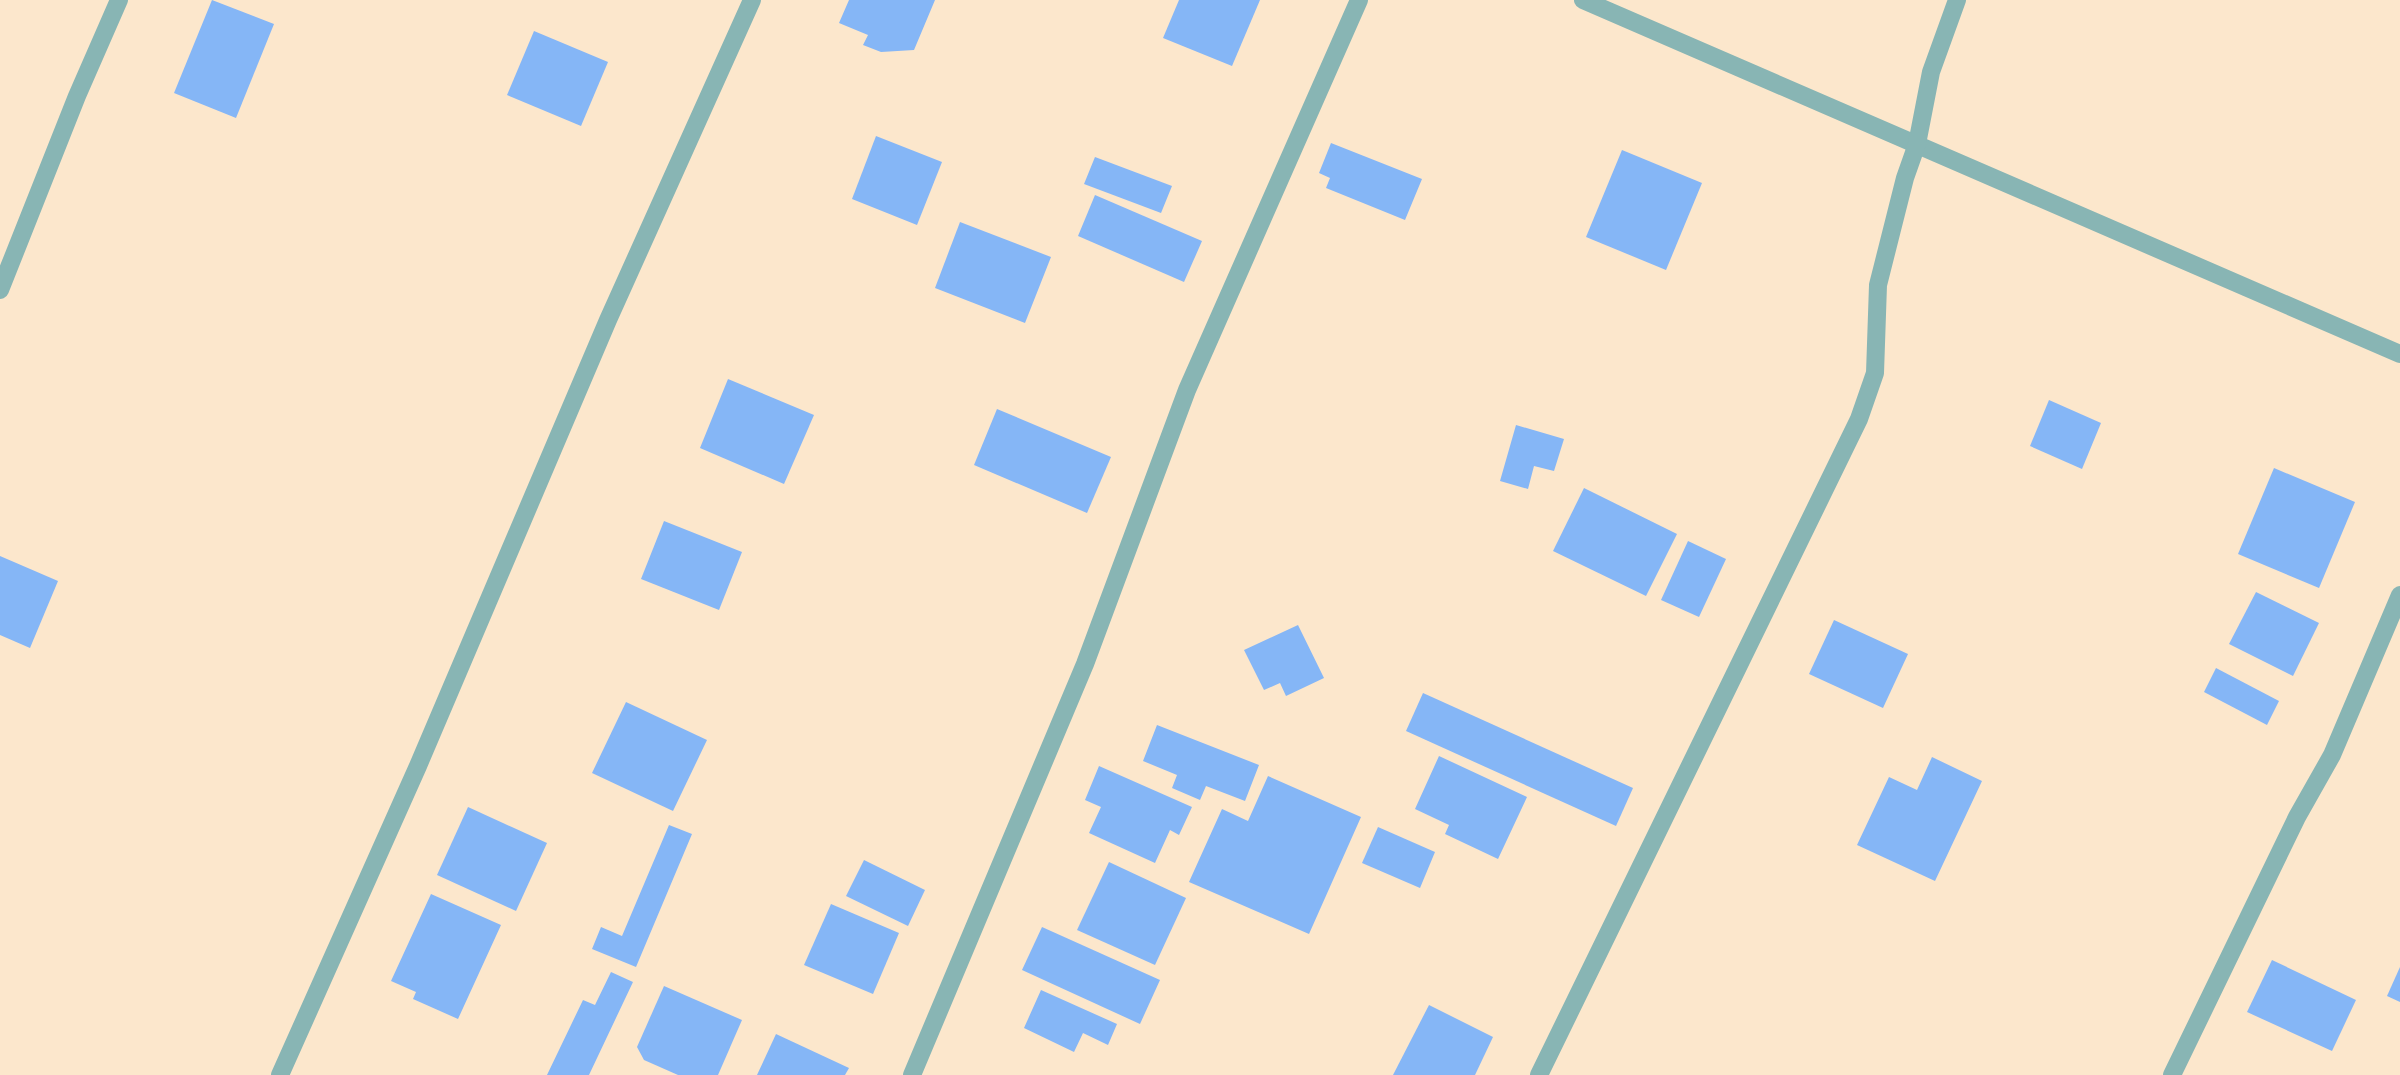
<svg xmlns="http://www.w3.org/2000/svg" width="2400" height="1075" font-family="Raleway,sans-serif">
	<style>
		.building { fill: #85b6f6 }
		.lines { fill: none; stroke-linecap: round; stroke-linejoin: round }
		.minor { stroke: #88b5b4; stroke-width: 18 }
	</style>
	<rect width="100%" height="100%" fill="#fce7cc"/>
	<g class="building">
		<path d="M 212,0 L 274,24 L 236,118 L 174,93 Z"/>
		<path d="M 849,0 L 935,0 L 914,50 L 881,52 L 863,45 L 868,35 L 839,23 Z"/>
		<path d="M 1179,0 L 1260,0 L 1232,66 L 1163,38 Z"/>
		<path d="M 534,31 L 608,62 L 581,126 L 507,95 Z"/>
		<path d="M 876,136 L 942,162 L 917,225 L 852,199 Z"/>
		<path d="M 1331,143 L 1422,179 L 1405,220 L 1326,188 L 1330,178 L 1319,173 Z"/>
		<path d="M 1622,150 L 1702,183 L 1666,270 L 1586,237 Z"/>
		<path d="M 1095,157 L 1172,186 L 1161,213 L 1084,184 Z"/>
		<path d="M 1095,195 L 1202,241 L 1184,282 L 1078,236 Z"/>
		<path d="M 960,222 L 1051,257 L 1025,323 L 935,288 Z"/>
		<path d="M 728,379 L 814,415 L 784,484 L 700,448 Z"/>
		<path d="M 2049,400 L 2101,423 L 2082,469 L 2030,446 Z"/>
		<path d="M 997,409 L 1111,457 L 1087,513 L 974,465 Z"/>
		<path d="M 1516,425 L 1564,439 L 1554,471 L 1534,466 L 1528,489 L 1500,481 Z"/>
		<path d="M 2274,468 L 2355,502 L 2319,588 L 2238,554 Z"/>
		<path d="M 1584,488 L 1677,534 L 1646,596 L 1553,551 Z"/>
		<path d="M 664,521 L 742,552 L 719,610 L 641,579 Z"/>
		<path d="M 1688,541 L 1726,559 L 1699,617 L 1661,600 Z"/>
		<path d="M 0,556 L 58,581 L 30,648 L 0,635 Z"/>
		<path d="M 2256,592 L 2319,623 L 2293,676 L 2229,644 Z"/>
		<path d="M 1834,620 L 1908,654 L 1883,708 L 1809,674 Z"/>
		<path d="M 1298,625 L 1324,678 L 1286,696 L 1280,683 L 1264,690 L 1244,650 Z"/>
		<path d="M 2216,668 L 2279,701 L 2267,725 L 2204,692 Z"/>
		<path d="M 1423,693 L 1633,788 L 1616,826 L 1406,731 Z"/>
		<path d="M 626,702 L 707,740 L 673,811 L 592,773 Z"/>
		<path d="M 1157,725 L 1259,765 L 1245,801 L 1206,786 L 1200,800 L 1172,788 L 1177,775 L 1143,761 Z"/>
		<path d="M 1439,756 L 1527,797 L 1498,859 L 1445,834 L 1449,825 L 1415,809 Z"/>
		<path d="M 1932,757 L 1982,781 L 1935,881 L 1857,845 L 1889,777 L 1917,790 Z"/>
		<path d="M 1099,766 L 1192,807 L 1179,835 L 1170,830 L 1155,863 L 1089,833 L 1101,807 L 1085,800 Z"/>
		<path d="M 1268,776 L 1361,817 L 1309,934 L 1189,882 L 1222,809 L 1248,821 Z"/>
		<path d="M 468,807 L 547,843 L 516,911 L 437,875 Z"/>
		<path d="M 669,825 L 692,834 L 636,967 L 592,949 L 601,927 L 622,936 Z"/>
		<path d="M 1378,827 L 1435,852 L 1420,888 L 1362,863 Z"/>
		<path d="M 864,860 L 925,890 L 908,926 L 846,896 Z"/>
		<path d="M 1109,862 L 1186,898 L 1155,965 L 1077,930 Z"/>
		<path d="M 431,894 L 501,925 L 458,1019 L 413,999 L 416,992 L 391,981 Z"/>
		<path d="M 831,904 L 899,933 L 873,994 L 804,965 Z"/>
		<path d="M 1042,927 L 1160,980 L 1140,1024 L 1022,970 Z"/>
		<path d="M 2272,960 L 2356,1000 L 2332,1051 L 2247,1012 Z"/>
		<path d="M 2400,967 L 2400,1002 L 2387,996 Z"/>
		<path d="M 611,972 L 633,982 L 589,1075 L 547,1075 L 583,1000 L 595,1005 Z"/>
		<path d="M 664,986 L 742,1020 L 718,1075 L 678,1075 L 644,1060 L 637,1047 Z"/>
		<path d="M 1041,990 L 1117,1024 L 1108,1045 L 1083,1033 L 1074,1052 L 1024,1028 Z"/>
		<path d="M 1429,1005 L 1493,1037 L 1475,1075 L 1393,1075 Z"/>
		<path d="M 776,1034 L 849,1068 L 845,1075 L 757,1075 Z"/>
	</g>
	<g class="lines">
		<g class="minor">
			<path d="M 1583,0 L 2400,354"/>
			<path d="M 0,290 L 77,96 L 119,0"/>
			<path d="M 280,1075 L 418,766 L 608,320 L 752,0"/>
			<path d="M 912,1075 L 1085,664 L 1187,390 L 1359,0"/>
			<path d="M 1539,1075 L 1859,419 L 1875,373 L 1878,285 L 1905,178 L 1917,144 L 1931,72 L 1957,0"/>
			<path d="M 2172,1075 L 2297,817 L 2332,755 L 2400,595"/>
		</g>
	</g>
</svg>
